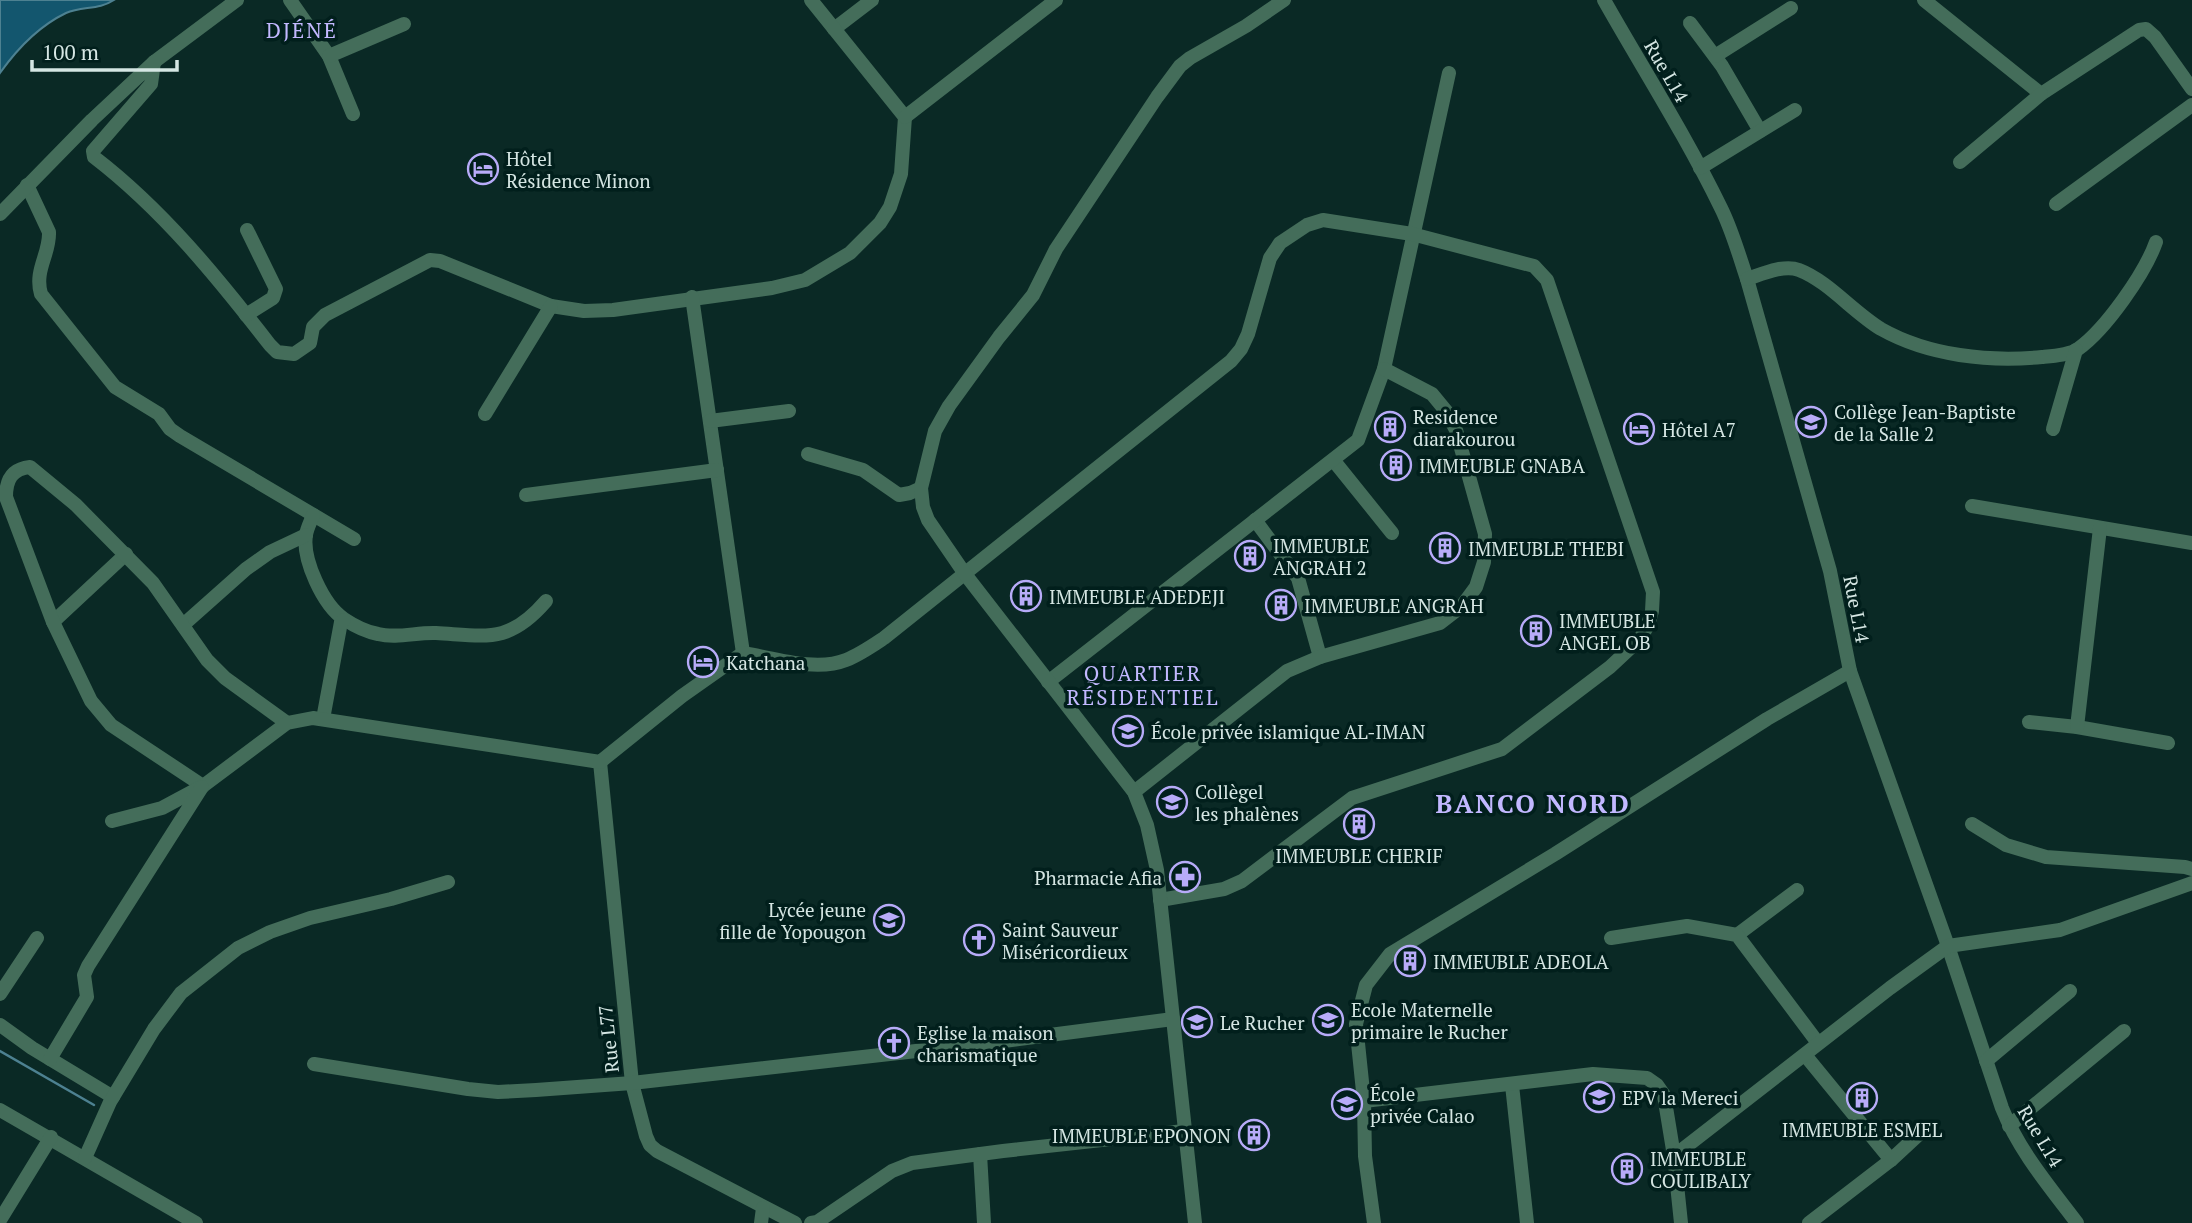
<svg xmlns="http://www.w3.org/2000/svg" width="2192" height="1223" font-family="'PT Serif',serif">
	<style>
		.water { fill: #13566e; stroke: #4d8191; stroke-width: 2 }
		.lines { fill: none; stroke-linecap: round; stroke-linejoin: round }
		.stream { stroke: #4d8191; stroke-width: 2.5 }
		.minor { stroke: #446d5a; stroke-width: 14 }
		.labels { text-anchor: middle; dominant-baseline: central; stroke-width: 7; stroke-linejoin: round; paint-order: stroke }
		.street-label { font-size: 19px; fill: #d5e6e3; stroke: #011f1c }
		.poi-label { font-size: 19px; fill: #d5e6e3; stroke: #011f1c; text-anchor: start }
		.neighbourhood-label { font-size: 21px; letter-spacing: 2px; fill: #c2b8ff; stroke: #011f1c }
		.district-label { font-size: 26px; font-weight: bold; letter-spacing: 2px; fill: #c2b8ff; stroke: #011f1c }
	</style>
	<rect width="100%" height="100%" fill="#0a2925"/>
	<path class="water" d="M 0,0 L 114,0 C 99,10 82,6 66,13 C 39,26 17,49 0,73 Z"/>
	<g class="lines">
		<path class="stream" d="M 0,1051 L 94,1105"/>
		<g class="minor">
			<path d="M 290,0 L 329,56 L 353,114"/>
			<path d="M 1604,0 C 1643,69 1686,136 1721,208 C 1732,230 1739,255 1747,279 L 1830,571 L 1850,671 L 1948,946 L 2002,1108 C 2019,1151 2049,1186 2077,1223"/>
			<path d="M 1924,0 L 2041,94 L 2139,30 L 2146,29 L 2155,37 L 2192,89"/>
			<path d="M 1690,23 L 1722,66 L 1760,131"/>
			<path d="M 834,29 L 872,0"/>
			<path d="M 329,56 L 404,24"/>
			<path d="M 1715,56 L 1791,8"/>
			<path d="M 154,62 L 151,84 L 93,151 L 94,157 C 163,210 217,277 270,345 L 277,352 L 294,354 L 310,343 L 313,327 L 325,315 L 430,260 L 440,261 L 551,306 L 584,311 L 613,310 L 772,288 L 805,280 L 850,253 L 880,223 L 890,207 L 901,174 L 905,117 L 811,0"/>
			<path d="M 905,117 L 1056,0"/>
			<path d="M 1960,162 L 2041,94"/>
			<path d="M 1700,168 L 1795,110"/>
			<path d="M 27,185 L 49,232 C 50,254 34,270 41,294 L 115,387 L 159,414 L 170,429 L 180,436 L 354,539"/>
			<path d="M 2056,204 L 2192,105"/>
			<path d="M 0,214 L 92,120 L 154,62 L 237,0"/>
			<path d="M 1747,279 C 1762,274 1784,264 1799,270 C 1828,281 1853,312 1881,329 C 1929,356 1989,362 2042,357 C 2053,356 2069,355 2078,349 C 2106,329 2145,273 2156,242"/>
			<path d="M 692,297 L 743,653"/>
			<path d="M 246,315 L 273,298 L 276,289 L 247,230"/>
			<path d="M 485,414 L 551,306"/>
			<path d="M 710,421 L 789,411"/>
			<path d="M 2053,429 L 2076,350"/>
			<path d="M 808,454 L 863,470 L 899,495 L 910,493 L 921,488"/>
			<path d="M 1334,461 L 1392,533"/>
			<path d="M 526,495 L 717,470"/>
			<path d="M 1972,506 L 2192,543"/>
			<path d="M 313,515 C 311,521 307,528 306,535 C 302,559 323,605 344,619 C 353,625 367,632 378,634 C 397,639 417,632 436,633 C 487,636 509,644 546,601"/>
			<path d="M 1255,520 L 1298,578 L 1320,657"/>
			<path d="M 53,622 L 126,554"/>
			<path d="M 183,625 L 246,569 L 270,552 L 306,535"/>
			<path d="M 1048,682 L 1358,440 L 1384,369 L 1449,73"/>
			<path d="M 323,719 L 341,622 L 344,620"/>
			<path d="M 2029,722 L 2077,727 L 2168,743"/>
			<path d="M 2077,727 L 2100,528"/>
			<path d="M 600,762 L 632,1083 L 646,1136 L 650,1145 L 657,1151 L 795,1223"/>
			<path d="M 203,786 L 111,725 L 91,701 L 53,622 L 6,497 C 6,479 12,469 30,467 L 76,505 L 153,583 L 207,660 L 225,678 L 287,723"/>
			<path d="M 1134,792 L 1287,671 L 1320,657 L 1440,623 L 1462,606 L 1476,587 L 1484,562 L 1485,534 L 1456,430 L 1446,411 L 1432,394 L 1384,369"/>
			<path d="M 112,821 L 162,808 L 203,786 L 287,723 L 313,718 L 600,762 L 682,696 L 743,653 C 774,658 816,672 846,660 C 859,655 872,646 884,638 L 1231,361 L 1241,349 L 1248,334 L 1270,258 L 1280,243 L 1307,225 L 1323,220 L 1412,234 L 1534,266 L 1547,280 L 1653,592 L 1652,611 L 1648,625 L 1640,639 L 1610,667 L 1502,749 L 1352,798 L 1242,881 L 1224,889 L 1160,900"/>
			<path d="M 1972,824 L 2006,845 L 2046,857 L 2185,867 L 2192,869"/>
			<path d="M 1737,935 L 1797,890"/>
			<path d="M 1611,938 L 1687,926 L 1737,935 L 1818,1043"/>
			<path d="M 0,994 L 37,938"/>
			<path d="M 0,1025 L 32,1048 L 113,1097"/>
			<path d="M 1805,1055 L 1891,1160"/>
			<path d="M 50,1059 L 87,997 L 84,975 L 88,966 L 202,787"/>
			<path d="M 1986,1061 L 2070,991"/>
			<path d="M 314,1064 L 468,1089 L 498,1092 L 536,1090 L 632,1083 L 996,1042 L 1173,1019"/>
			<path d="M 1512,1085 L 1527,1223"/>
			<path d="M 1364,1101 L 1593,1074 L 1647,1078 L 1657,1085 L 1664,1095 L 1674,1156 L 1681,1223"/>
			<path d="M 0,1110 L 196,1223"/>
			<path d="M 2009,1126 L 2124,1031"/>
			<path d="M 980,1154 L 984,1223"/>
			<path d="M 1674,1156 L 1890,988 L 1948,946 L 2060,930 L 2192,883"/>
			<path d="M 85,1158 L 110,1102 L 154,1029 L 181,993 L 238,948 L 270,932 L 310,918 L 391,899 L 448,882"/>
			<path d="M 0,1220 L 51,1137"/>
			<path d="M 761,1223 L 763,1208"/>
			<path d="M 811,1223 L 817,1222 L 892,1171 L 912,1163 L 1003,1151 L 1184,1131"/>
			<path d="M 1195,1223 L 1157,870 L 1147,825 L 1134,792 L 965,574 L 928,520 L 923,507 L 921,488 L 935,431 L 949,406 L 999,337 L 1033,295 L 1056,249 L 1157,97 L 1180,66 L 1190,58 L 1246,26 L 1284,0"/>
			<path d="M 1374,1223 L 1365,1156 L 1364,1101 L 1356,1024 L 1366,985 L 1390,954 L 1555,854 L 1767,719 L 1850,671"/>
			<path d="M 1809,1223 L 1891,1160 L 1918,1135"/>
		</g>
	</g>
	<defs>
		<g id="hotel-ring" transform="scale(1.575)"><circle r="9.5" fill="#011f1c" stroke="#b7abf8" stroke-width="1.5"/><path d="M-6-4.5h1.5V1H6V5H4.5V3h-9V5H-6ZM-4 0a1.8 1.8 0 1 1 3.6 0ZM.5 0V-2.5h3Q6-2.5 6 0Z" fill="#b7abf8"/></g>
		<g id="school-ring" transform="scale(1.575)"><circle r="9.5" fill="#011f1c" stroke="#b7abf8" stroke-width="1.5"/><path d="M0-5L7-2L0 1L-7-2ZM-4 1L0 2.5L4 1V4Q0 6-4 4Z" fill="#b7abf8"/></g>
		<g id="building-ring" transform="scale(1.575)"><circle r="9.5" fill="#011f1c" stroke="#b7abf8" stroke-width="1.5"/><path d="M-4-6H4V6H1V3H-1V6H-4ZM-2.5-4.3h1.7v1.8h-1.7ZM.8-4.3h1.7v1.8H.8ZM-2.5-1h1.7V.8h-1.7ZM.8-1h1.7V.8H.8Z" fill="#b7abf8"/></g>
		<g id="pharmacy-ring" transform="scale(1.575)"><circle r="9.5" fill="#011f1c" stroke="#b7abf8" stroke-width="1.5"/><path d="M-2-6h4v4h4v4h-4v4h-4v-4h-4v-4h4Z" fill="#b7abf8"/></g>
		<g id="church-ring" transform="scale(1.575)"><circle r="9.5" fill="#011f1c" stroke="#b7abf8" stroke-width="1.5"/><path d="M-1.2-6h2.4v3.5h3.3v2.4h-3.3V6h-2.4V-.1h-3.3v-2.4h3.3Z" fill="#b7abf8"/></g>
	</defs>
	<g fill-rule="evenodd">
		<use href="#hotel-ring" x="483" y="169"/>
		<use href="#school-ring" x="1811" y="422"/>
		<use href="#building-ring" x="1390" y="427"/>
		<use href="#hotel-ring" x="1639" y="429"/>
		<use href="#building-ring" x="1396" y="465"/>
		<use href="#building-ring" x="1445" y="548"/>
		<use href="#building-ring" x="1250" y="556"/>
		<use href="#building-ring" x="1026" y="596"/>
		<use href="#building-ring" x="1281" y="605"/>
		<use href="#building-ring" x="1536" y="631"/>
		<use href="#hotel-ring" x="703" y="662"/>
		<use href="#school-ring" x="1128" y="731"/>
		<use href="#school-ring" x="1172" y="802"/>
		<use href="#building-ring" x="1359" y="824"/>
		<use href="#pharmacy-ring" x="1185" y="877"/>
		<use href="#school-ring" x="889" y="920"/>
		<use href="#church-ring" x="979" y="940"/>
		<use href="#building-ring" x="1410" y="961"/>
		<use href="#school-ring" x="1328" y="1020"/>
		<use href="#school-ring" x="1197" y="1022"/>
		<use href="#church-ring" x="894" y="1043"/>
		<use href="#school-ring" x="1599" y="1097"/>
		<use href="#building-ring" x="1862" y="1098"/>
		<use href="#school-ring" x="1347" y="1104"/>
		<use href="#building-ring" x="1254" y="1135"/>
		<use href="#building-ring" x="1627" y="1169"/>
	</g>
	<g class="labels">
		<g class="street-label">
			<text transform="translate(1667 71) rotate(60)">Rue L14</text>
			<text transform="translate(1857 609) rotate(79)">Rue L14</text>
			<text transform="translate(608 1039) rotate(-96)">Rue L77</text>
			<text transform="translate(2041 1136) rotate(59)">Rue L14</text>
		</g>
		<g class="poi-label">
			<text x="506" y="158">Hôtel<tspan x="506" dy="22">Résidence Minon</tspan></text>
			<text x="1834" y="411">Collège Jean-Baptiste<tspan x="1834" dy="22">de la Salle 2</tspan></text>
			<text x="1413" y="416">Residence<tspan x="1413" dy="22">diarakourou</tspan></text>
			<text x="1662" y="429">Hôtel A7</text>
			<text x="1419" y="465">IMMEUBLE GNABA</text>
			<text x="1273" y="545">IMMEUBLE<tspan x="1273" dy="22">ANGRAH 2</tspan></text>
			<text x="1468" y="548">IMMEUBLE THEBI</text>
			<text x="1049" y="596">IMMEUBLE ADEDEJI</text>
			<text x="1304" y="605">IMMEUBLE ANGRAH</text>
			<text x="1559" y="620">IMMEUBLE<tspan x="1559" dy="22">ANGEL OB</tspan></text>
			<text x="726" y="662">Katchana</text>
			<text x="1151" y="731">École privée islamique AL-IMAN</text>
			<text x="1195" y="791">Collègel<tspan x="1195" dy="22">les phalènes</tspan></text>
			<text x="1359" y="855" text-anchor="middle">IMMEUBLE CHERIF</text>
			<text x="1162" y="877" text-anchor="end">Pharmacie Afia</text>
			<text x="866" y="909" text-anchor="end">Lycée jeune<tspan x="866" dy="22">fille de Yopougon</tspan></text>
			<text x="1002" y="929">Saint Sauveur<tspan x="1002" dy="22">Miséricordieux</tspan></text>
			<text x="1433" y="961">IMMEUBLE ADEOLA</text>
			<text x="1351" y="1009">Ecole Maternelle<tspan x="1351" dy="22">primaire le Rucher</tspan></text>
			<text x="1220" y="1022">Le Rucher</text>
			<text x="917" y="1032">Eglise la maison<tspan x="917" dy="22">charismatique</tspan></text>
			<text x="1370" y="1093">École<tspan x="1370" dy="22">privée Calao</tspan></text>
			<text x="1622" y="1097">EPV la Mereci</text>
			<text x="1862" y="1129" text-anchor="middle">IMMEUBLE ESMEL</text>
			<text x="1231" y="1135" text-anchor="end">IMMEUBLE EPONON</text>
			<text x="1650" y="1158">IMMEUBLE<tspan x="1650" dy="22">COULIBALY</tspan></text>
		</g>
		<g class="neighbourhood-label">
			<text x="302" y="30">DJÉNÉ</text>
			<text x="1143" y="673">QUARTIER<tspan x="1143" dy="24">RÉSIDENTIEL</tspan></text>
		</g>
		<g class="district-label">
			<text x="1533" y="803">BANCO NORD</text>
		</g>
	</g>
	<path d="M32 60v10h145v-10" fill="none" stroke="#d5e6e3" stroke-width="3.5"/>
	<text x="42" y="60" font-size="21" fill="#d5e6e3" stroke="#011f1c" stroke-width="5" paint-order="stroke">100 m</text>
</svg>
